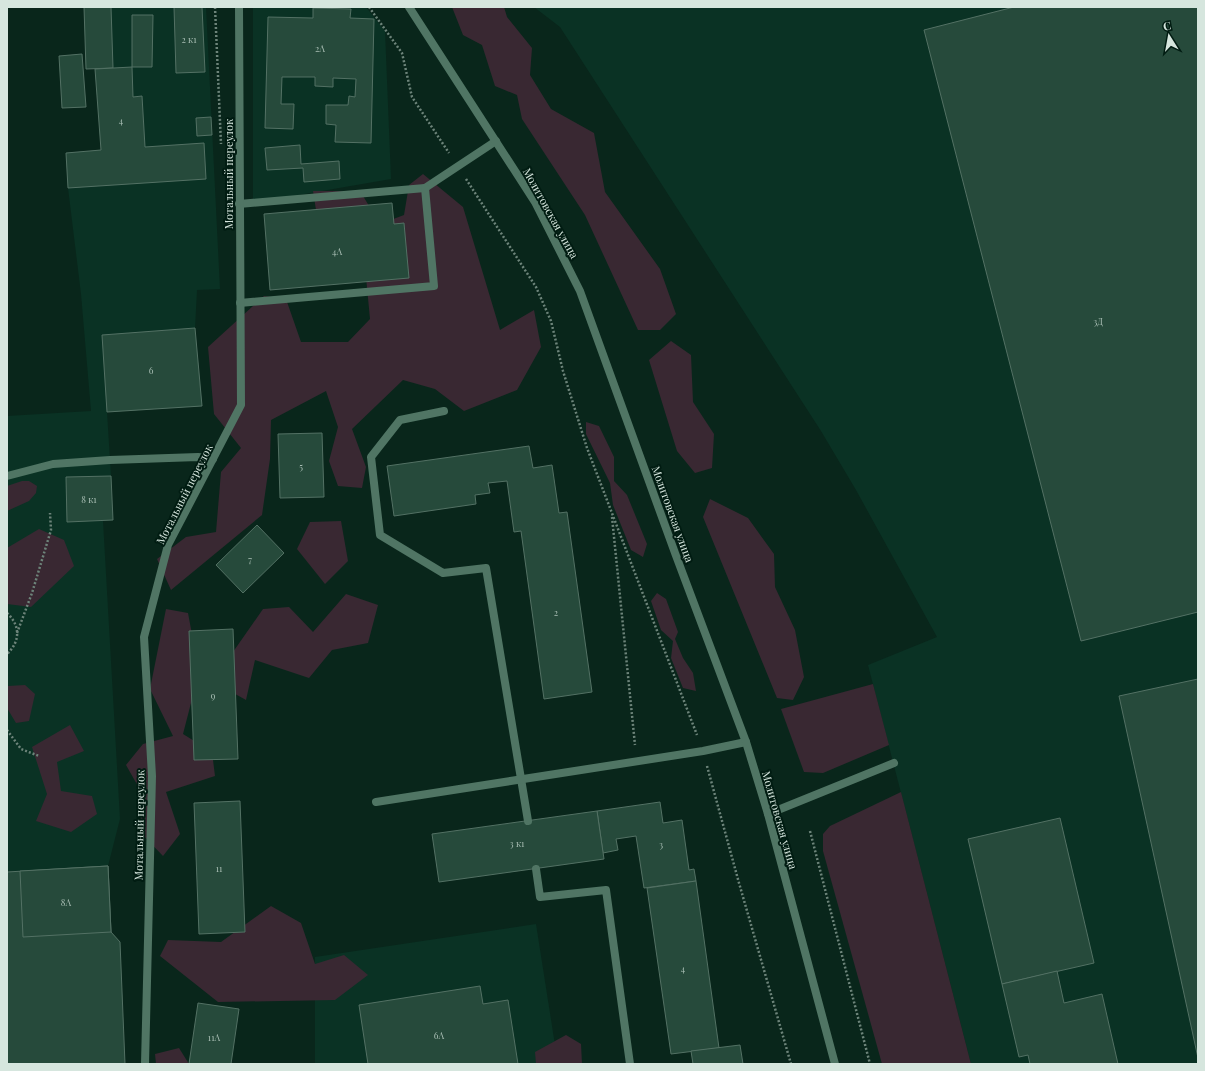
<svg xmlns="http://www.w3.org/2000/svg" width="1205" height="1071" font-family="'Playfair Display',serif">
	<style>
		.built { fill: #0a3224 }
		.green { fill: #392832 }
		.building { fill: #264a3b; stroke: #537164 }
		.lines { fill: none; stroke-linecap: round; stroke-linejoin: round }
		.path { stroke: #6d847a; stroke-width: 2.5; stroke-dasharray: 2 2; stroke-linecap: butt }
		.service { stroke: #507564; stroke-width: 8 }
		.minor { stroke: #507564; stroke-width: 8 }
		.tertiary { stroke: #507564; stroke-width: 8 }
		.labels { text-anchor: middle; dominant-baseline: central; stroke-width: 4; stroke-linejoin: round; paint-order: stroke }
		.number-label { font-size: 9px; fill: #aabfb5 }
		.street-label { font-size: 11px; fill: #d6e6de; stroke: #011c12 }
	</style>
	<rect width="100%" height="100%" fill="#09261b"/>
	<g class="built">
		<path d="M 84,7 L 206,7 L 220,289 L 197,290 L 195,328 L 202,406 L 107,412 L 111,476 L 113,520 L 103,521 L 120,819 L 108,866 L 7,872 L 7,416 L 91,411 L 81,294 L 68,188 L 66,153 L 101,150 L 95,69 L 86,69 Z"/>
		<path d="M 253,7 L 366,7 L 385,31 L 391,179 L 253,203 Z"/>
		<path d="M 534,7 L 1198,7 L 1198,1064 L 971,1064 L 868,665 L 937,637 L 856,490 L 821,431 L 560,27 Z"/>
		<path d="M 536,924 L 558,1064 L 315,1064 L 315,957 Z"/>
	</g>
	<g class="green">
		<path d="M 452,7 L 504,7 L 507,17 L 532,48 L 530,75 L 551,109 L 594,133 L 605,192 L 660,269 L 676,314 L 660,330 L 638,330 L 585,215 L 522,119 L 517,95 L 495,86 L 482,45 L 463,35 Z"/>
		<path d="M 423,174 L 463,207 L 500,330 L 534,310 L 541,347 L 517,390 L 464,411 L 435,389 L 403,380 L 352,429 L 366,467 L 362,488 L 338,486 L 329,461 L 338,427 L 326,391 L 271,420 L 270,459 L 262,515 L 171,590 L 157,559 L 186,537 L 216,532 L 221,472 L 241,448 L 214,414 L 208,347 L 264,296 L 286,299 L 301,342 L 348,342 L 370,319 L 364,256 L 316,210 L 313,191 L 360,191 L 380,224 L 404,215 L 409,185 Z"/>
		<path d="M 671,341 L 691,355 L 693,402 L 714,434 L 712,468 L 695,473 L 677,451 L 649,360 Z"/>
		<path d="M 586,422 L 599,426 L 614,457 L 614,481 L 627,495 L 647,544 L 643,557 L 631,550 L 613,505 L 610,483 L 586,434 Z"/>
		<path d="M 22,481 L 29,481 L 37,486 L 36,493 L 29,501 L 7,511 L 7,486 Z"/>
		<path d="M 710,499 L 748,518 L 774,554 L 775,587 L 795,630 L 804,677 L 793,700 L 777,698 L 703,517 Z"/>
		<path d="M 341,521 L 348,561 L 325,584 L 297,549 L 310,522 Z"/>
		<path d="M 39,529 L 64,540 L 74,566 L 31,607 L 7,604 L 7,548 Z"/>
		<path d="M 657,593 L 666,599 L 678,632 L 675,639 L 683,658 L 693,673 L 696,691 L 683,688 L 671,658 L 673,641 L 661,630 L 651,601 Z"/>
		<path d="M 346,594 L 378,605 L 368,643 L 332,650 L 309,678 L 255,660 L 246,700 L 228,690 L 226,662 L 263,609 L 289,607 L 313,632 Z"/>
		<path d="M 166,609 L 188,613 L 199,672 L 183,734 L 212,752 L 215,776 L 166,792 L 180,834 L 163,856 L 140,832 L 143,795 L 126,765 L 143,744 L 173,736 L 150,689 Z"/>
		<path d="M 873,684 L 889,745 L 823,773 L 804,772 L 781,709 Z"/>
		<path d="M 25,685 L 35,694 L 29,721 L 16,723 L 7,708 L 7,687 L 8,686 Z"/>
		<path d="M 70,725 L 84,751 L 57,762 L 61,791 L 92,796 L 97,814 L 71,832 L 36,821 L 47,794 L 32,747 Z"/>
		<path d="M 901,792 L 971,1064 L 882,1064 L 823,851 L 823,834 L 830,826 Z"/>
		<path d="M 271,906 L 301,923 L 315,964 L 344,955 L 368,975 L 335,1000 L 218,1002 L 160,956 L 168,940 L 221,942 Z"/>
		<path d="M 566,1035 L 581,1044 L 582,1064 L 536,1064 L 535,1052 Z"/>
		<path d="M 179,1048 L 189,1064 L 156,1064 L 155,1054 Z"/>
	</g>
	<g class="building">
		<path d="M 84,7 L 111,7 L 113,68 L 86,69 Z"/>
		<path d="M 174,7 L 202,7 L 205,72 L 176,73 Z"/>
		<path d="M 1014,7 L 1198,7 L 1198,612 L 1081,641 L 924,30 Z"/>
		<path d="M 313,8 L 351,9 L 350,18 L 374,19 L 371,143 L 335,142 L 336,125 L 326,124 L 326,105 L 348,105 L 349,96 L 355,97 L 356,79 L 333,78 L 333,87 L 315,86 L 315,77 L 282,77 L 281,104 L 294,104 L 293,129 L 265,128 L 268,17 L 313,18 Z"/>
		<path d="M 132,15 L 153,15 L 152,67 L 132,67 Z"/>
		<path d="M 82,54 L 86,107 L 62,108 L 59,56 Z"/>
		<path d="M 132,67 L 133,97 L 142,96 L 145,147 L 204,143 L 206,179 L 68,188 L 66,153 L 101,150 L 95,69 Z"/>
		<path d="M 211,117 L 212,135 L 197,136 L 196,118 Z"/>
		<path d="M 300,145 L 301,164 L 339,161 L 340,179 L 304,182 L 303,168 L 267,170 L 265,148 Z"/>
		<path d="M 392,203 L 394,224 L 404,223 L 409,278 L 270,290 L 264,214 Z"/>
		<path d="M 195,328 L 202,406 L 107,412 L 102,335 Z"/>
		<path d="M 322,433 L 324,497 L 280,498 L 278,434 Z"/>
		<path d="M 529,446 L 533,468 L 552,465 L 559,513 L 567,512 L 592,692 L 544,699 L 521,531 L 514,532 L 507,481 L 488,483 L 490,493 L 475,495 L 476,504 L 394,516 L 387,466 Z"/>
		<path d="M 111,476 L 113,520 L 67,522 L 66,477 Z"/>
		<path d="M 257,525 L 284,553 L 243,593 L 216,565 Z"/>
		<path d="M 233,629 L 238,759 L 194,760 L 189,631 Z"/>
		<path d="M 1198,679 L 1198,1058 L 1119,696 Z"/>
		<path d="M 240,801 L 245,932 L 199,934 L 194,803 Z"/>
		<path d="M 660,802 L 663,823 L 682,820 L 689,870 L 694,869 L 696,881 L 644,888 L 636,836 L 616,839 L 618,850 L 603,853 L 597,811 Z"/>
		<path d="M 597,811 L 604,859 L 439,882 L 432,834 Z"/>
		<path d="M 1060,818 L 1094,963 L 1002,984 L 968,839 Z"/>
		<path d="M 108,866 L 111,932 L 120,942 L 125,1064 L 7,1064 L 7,872 Z"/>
		<path d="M 108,866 L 111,932 L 23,937 L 20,871 Z"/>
		<path d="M 696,881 L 719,1048 L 671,1054 L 647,888 Z"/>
		<path d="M 1057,971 L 1064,1003 L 1102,994 L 1118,1064 L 1030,1064 L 1028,1055 L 1019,1057 L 1002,984 Z"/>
		<path d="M 480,986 L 483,1004 L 508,1000 L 518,1064 L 368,1064 L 359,1005 Z"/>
		<path d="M 198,1003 L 239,1009 L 231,1064 L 189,1064 Z"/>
		<path d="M 740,1045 L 743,1064 L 693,1064 L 691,1051 Z"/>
	</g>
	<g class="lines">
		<g class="path">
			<path d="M 215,7 L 221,144"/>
			<path d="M 369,7 L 402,53 L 412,97 L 449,153"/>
			<path d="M 466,179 L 536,287 L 551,321 L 563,371 L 587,448 L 697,735"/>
			<path d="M 612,517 L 635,745"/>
			<path d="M 7,613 C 21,626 20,642 7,654"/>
			<path d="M 17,633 L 32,593 L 51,530 L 50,513"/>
			<path d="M 7,730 L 21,749 L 39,756"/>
			<path d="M 707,766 L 739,883 L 791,1064"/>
			<path d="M 810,831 L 870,1064"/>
		</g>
		<g class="service">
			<path d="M 239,204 L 425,188 L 496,141"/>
			<path d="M 240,303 L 434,286 L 425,188"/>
			<path d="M 444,411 L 400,420 L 371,457 L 380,535 L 443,573 L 486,568 L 528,821"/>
			<path d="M 7,476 L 53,464 L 110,460 L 198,457 L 213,459"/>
			<path d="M 376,802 L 703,751 L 746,742"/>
			<path d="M 768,814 L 894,763"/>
			<path d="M 536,869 L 540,897 L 606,890 L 630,1064"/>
		</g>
		<path class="minor" d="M 145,1064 L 152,776 L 144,637 L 168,545 L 241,405 L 239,7"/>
		<path class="tertiary" d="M 409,7 L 535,202 L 580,291 L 675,553 L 746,742 L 768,814 L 835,1064"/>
	</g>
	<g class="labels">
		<g class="number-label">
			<text x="189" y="39">2 к1</text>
			<text x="320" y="48">2А</text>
			<text x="121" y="120">4</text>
			<text x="337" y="251">4А</text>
			<text x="1098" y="321">3Д</text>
			<text x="151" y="370">6</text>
			<text x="301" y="466">5</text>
			<text x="89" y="499">8 к1</text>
			<text x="250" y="559">7</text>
			<text x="556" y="612">2</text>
			<text x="213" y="695">9</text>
			<text x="517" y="843">3 к1</text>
			<text x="661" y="844">3</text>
			<text x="219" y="868">11</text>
			<text x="66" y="902">8А</text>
			<text x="683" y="968">4</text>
			<text x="439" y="1035">6А</text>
			<text x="214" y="1037">11А</text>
		</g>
		<g class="street-label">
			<text transform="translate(228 174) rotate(-90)">Мотальный переулок</text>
			<text transform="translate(551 213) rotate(61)">Молитовская улица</text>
			<text transform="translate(184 494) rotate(-63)">Мотальный переулок</text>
			<text transform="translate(673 514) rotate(70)">Молитовская улица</text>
			<text transform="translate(780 820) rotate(74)">Молитовская улица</text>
			<text transform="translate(139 825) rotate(-89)">Мотальный переулок</text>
		</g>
	</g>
	<rect width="1205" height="1071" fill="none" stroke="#d6e6de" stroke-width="16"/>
	<g transform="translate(1169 36) rotate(349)" stroke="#011c12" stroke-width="3" paint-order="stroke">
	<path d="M0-3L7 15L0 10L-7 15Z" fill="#d6e6de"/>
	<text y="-6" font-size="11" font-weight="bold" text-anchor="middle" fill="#d6e6de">С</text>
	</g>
</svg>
